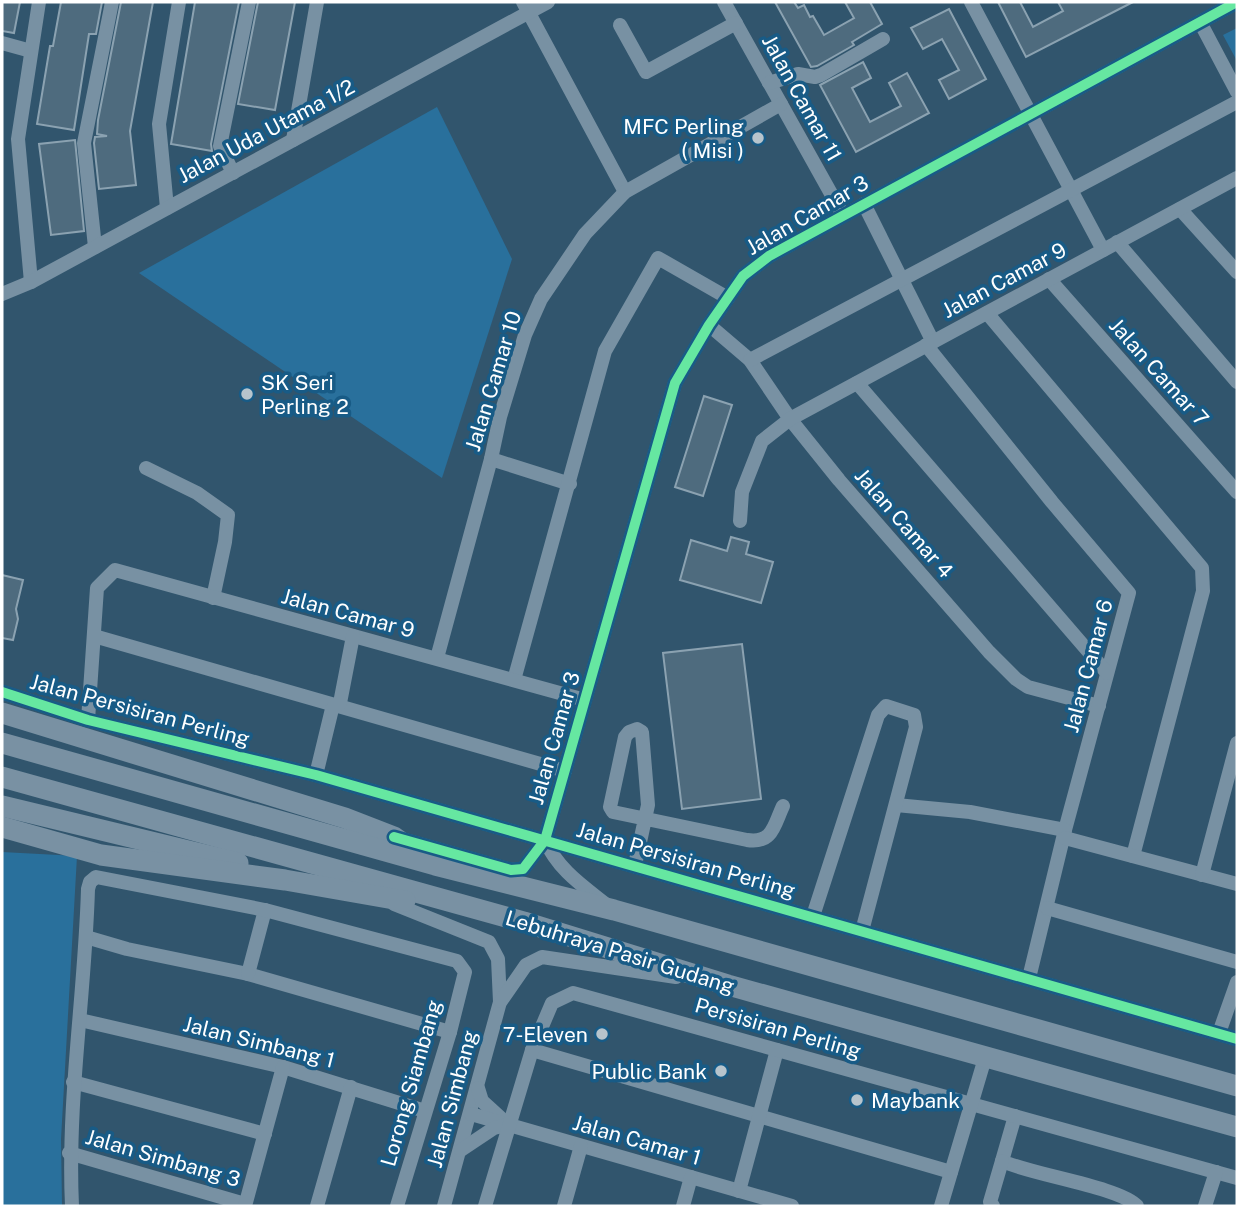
<svg xmlns="http://www.w3.org/2000/svg" width="1239" height="1208" font-family="'Public Sans',sans-serif">
	<style>
		.green { fill: #29709c }
		.building { fill: #4e6b7e; stroke: #8ba2b1; stroke-width: 2 }
		.lines { fill: none; stroke-linecap: round; stroke-linejoin: round }
		.minor { stroke: #7891a3; stroke-width: 14 }
		.highway { stroke: #7991a3; stroke-width: 21 }
		.cycleway-casing { stroke: #185b86; stroke-width: 15 }
		.cycleway { stroke: #66e7a1; stroke-width: 10 }
		.poi-dot { fill: #b7c4cc; stroke: #185b86; stroke-width: 2.5 }
		.labels { text-anchor: middle; dominant-baseline: central; stroke-width: 7; stroke-linejoin: round; paint-order: stroke }
		.street-label { font-size: 21px; fill: #fff; stroke: #185b86 }
		.poi-label { font-size: 21px; fill: #fff; stroke: #185b86; text-anchor: end }
	</style>
	<rect width="100%" height="100%" fill="#31556d"/>
	<g class="green">
		<path d="M 1237,28 L 1237,61 L 1223,35 Z"/>
		<path d="M 437,107 L 512,259 L 442,478 L 139,273 Z"/>
		<path d="M 2,852 L 77,856 L 61,1139 L 62,1206 L 2,1206 Z"/>
	</g>
	<g class="building">
		<path d="M 2,2 L 20,2 L 14,33 L 2,31 Z"/>
		<path d="M 61,2 L 102,2 L 96,34 L 89,34 L 74,130 L 37,124 L 50,46 L 53,46 Z"/>
		<path d="M 121,2 L 153,2 L 130,131 L 136,185 L 99,189 L 94,143 L 95,137 L 107,136 L 97,134 L 98,120 Z"/>
		<path d="M 195,2 L 239,2 L 211,144 L 212,151 L 171,144 Z"/>
		<path d="M 258,2 L 295,2 L 275,110 L 238,104 Z"/>
		<path d="M 775,2 L 794,2 L 798,8 L 804,5 L 810,17 L 813,16 L 824,35 L 854,18 L 845,2 L 870,2 L 882,24 L 852,42 L 854,45 L 817,66 L 811,67 Z"/>
		<path d="M 998,2 L 1020,2 L 1033,27 L 1063,11 L 1058,2 L 1133,2 L 1026,57 Z"/>
		<path d="M 949,9 L 986,79 L 949,99 L 939,80 L 959,70 L 942,39 L 923,49 L 911,28 Z"/>
		<path d="M 863,62 L 871,78 L 852,88 L 870,122 L 901,106 L 889,83 L 907,73 L 929,113 L 856,152 L 820,85 Z"/>
		<path d="M 75,140 L 84,231 L 51,235 L 39,144 Z"/>
		<path d="M 704,396 L 732,405 L 703,496 L 675,487 Z"/>
		<path d="M 731,537 L 749,542 L 746,554 L 773,562 L 761,603 L 680,580 L 691,540 L 727,551 Z"/>
		<path d="M 2,575 L 23,580 L 16,609 L 18,619 L 13,640 L 2,638 Z"/>
		<path d="M 742,644 L 761,799 L 682,809 L 663,653 Z"/>
	</g>
	<g class="lines">
		<g class="minor">
			<path d="M 523,2 L 625,192"/>
			<path d="M 724,2 L 843,215"/>
			<path d="M 971,2 L 1103,250"/>
			<path d="M 1200,22 L 1237,92"/>
			<path d="M 620,25 L 646,72 L 736,23"/>
			<path d="M 2,43 L 31,51"/>
			<path d="M 769,83 L 798,74 L 815,77 L 821,75 L 883,39"/>
			<path d="M 293,140 L 317,2"/>
			<path d="M 233,173 L 220,146 L 249,2"/>
			<path d="M 864,204 L 933,342"/>
			<path d="M 167,208 L 159,124 L 179,2"/>
			<path d="M 1180,209 L 1237,272"/>
			<path d="M 1117,242 L 1237,382"/>
			<path d="M 95,247 L 84,143 L 112,2"/>
			<path d="M 1049,279 L 1237,492"/>
			<path d="M 31,282 L 18,139 L 39,2"/>
			<path d="M 2,294 L 31,282 L 548,2"/>
			<path d="M 987,313 L 1202,568 L 1203,591 L 1133,856"/>
			<path d="M 709,325 L 750,360 L 790,419 L 839,480 L 989,652 L 1016,679 L 1028,687 L 1099,706"/>
			<path d="M 926,345 L 1052,502 L 1129,593 L 1065,830 L 1029,978"/>
			<path d="M 750,360 L 1237,102"/>
			<path d="M 857,383 L 1107,673"/>
			<path d="M 491,459 L 570,484"/>
			<path d="M 146,468 L 197,493 L 228,515 L 225,542 L 213,598"/>
			<path d="M 740,521 L 742,492 L 762,441 L 790,419 L 1237,178"/>
			<path d="M 94,636 L 565,771"/>
			<path d="M 437,658 L 491,459 L 500,417 L 525,335 L 541,299 L 585,234 L 625,192 L 781,104"/>
			<path d="M 514,680 L 605,351 L 658,258 L 728,298"/>
			<path d="M 2,692 L 88,720 L 316,775 L 1237,1039"/>
			<path d="M 88,720 L 97,588 L 115,570 L 585,700"/>
			<path d="M 316,775 L 332,709 L 340,703 L 353,636"/>
			<path d="M 896,805 L 970,812 L 1065,830"/>
			<path d="M 1065,838 L 1237,884"/>
			<path d="M 405,840 L 511,870 L 523,869 L 545,840 L 675,383 L 709,325 L 743,276 L 769,256 L 1237,2"/>
			<path d="M 545,840 C 558,870 583,886 608,906"/>
			<path d="M 635,865 L 648,805 L 642,732 L 637,729 L 629,732 L 625,737 L 610,807 L 613,812 L 747,840 C 773,844 774,825 783,806"/>
			<path d="M 1202,875 L 1237,743"/>
			<path d="M 394,904 L 489,942 L 498,959 L 500,1002 L 444,1206"/>
			<path d="M 1047,908 L 1237,962"/>
			<path d="M 813,916 L 878,715 L 886,706 L 914,715 L 916,727 L 862,931"/>
			<path d="M 86,937 L 127,949 L 248,974 L 450,1032"/>
			<path d="M 248,974 L 265,910"/>
			<path d="M 501,1001 L 526,965 L 542,957 L 676,977"/>
			<path d="M 80,1020 L 283,1067 L 425,1111"/>
			<path d="M 1219,1033 L 1237,982"/>
			<path d="M 532,1050 L 951,1172"/>
			<path d="M 73,1082 L 265,1134"/>
			<path d="M 478,1088 L 482,1101 L 505,1122"/>
			<path d="M 471,1114 L 792,1206"/>
			<path d="M 1015,1116 L 1002,1161 C 1032,1175 1120,1187 1137,1206"/>
			<path d="M 461,1150 L 494,1128 L 507,1125"/>
			<path d="M 69,1153 L 245,1204"/>
			<path d="M 739,1191 L 777,1050"/>
			<path d="M 72,1206 C 67,1100 85,995 88,889 L 90,882 L 96,877 L 265,910 L 457,961 L 465,972 L 450,1032 L 397,1206"/>
			<path d="M 245,1206 L 283,1067"/>
			<path d="M 317,1206 L 351,1087"/>
			<path d="M 485,1206 L 532,1050 L 552,1003 L 573,993 L 1237,1178"/>
			<path d="M 564,1206 L 581,1146"/>
			<path d="M 683,1206 L 691,1177"/>
			<path d="M 941,1206 L 985,1058"/>
			<path d="M 993,1206 L 990,1202 L 1002,1161"/>
			<path d="M 1205,1206 L 1216,1172"/>
		</g>
		<g class="highway">
			<path d="M 2,713 L 345,818 L 394,837 L 419,855"/>
			<path d="M 2,743 L 435,865 L 614,910 L 1237,1086"/>
			<path d="M 2,777 L 524,922 L 728,985 L 1237,1127"/>
			<path d="M 2,806 L 238,863"/>
			<path d="M 2,827 L 101,855 L 285,880 L 405,901"/>
		</g>
		<g class="cycleway-casing">
			<g id="cycleway">
				<path d="M 2,692 L 88,720 L 316,775 L 1237,1039"/>
				<path d="M 394,837 L 511,870 L 523,869 L 545,840 L 675,383 L 709,325 L 743,276 L 769,256 L 1237,2"/>
			</g>
		</g>
		<use href="#cycleway" class="cycleway"/>
	</g>
	<g class="poi-dot">
		<circle cx="758" cy="138" r="7"/>
		<circle cx="247" cy="394" r="7"/>
		<circle cx="602" cy="1034" r="7"/>
		<circle cx="721" cy="1071" r="7"/>
		<circle cx="857" cy="1100" r="7"/>
	</g>
	<g class="labels">
		<g class="street-label">
			<text transform="translate(802 98) rotate(61)">Jalan Camar 11</text>
			<text transform="translate(266 131) rotate(-28)">Jalan Uda Utama 1/2</text>
			<text transform="translate(807 215) rotate(-30)">Jalan Camar 3</text>
			<text transform="translate(1004 280) rotate(-28)">Jalan Camar 9</text>
			<text transform="translate(1159 372) rotate(48)">Jalan Camar 7</text>
			<text transform="translate(493 381) rotate(-73)">Jalan Camar 10</text>
			<text transform="translate(904 523) rotate(49)">Jalan Camar 4</text>
			<text transform="translate(348 613) rotate(15)">Jalan Camar 9</text>
			<text transform="translate(1088 666) rotate(-75)">Jalan Camar 6</text>
			<text transform="translate(140 710) rotate(15)">Jalan Persisiran Perling</text>
			<text transform="translate(554 738) rotate(-74)">Jalan Camar 3</text>
			<text transform="translate(686 860) rotate(16)">Jalan Persisiran Perling</text>
			<text transform="translate(620 952) rotate(17)">Lebuhraya Pasir Gudang</text>
			<text transform="translate(778 1028) rotate(16)">Persisiran Perling</text>
			<text transform="translate(259 1042) rotate(14)">Jalan Simbang 1</text>
			<text transform="translate(411 1083) rotate(-74)">Lorong Siambang</text>
			<text transform="translate(452 1099) rotate(-75)">Jalan Simbang</text>
			<text transform="translate(637 1140) rotate(16)">Jalan Camar 1</text>
			<text transform="translate(163 1158) rotate(16)">Jalan Simbang 3</text>
		</g>
		<g class="poi-label">
			<text x="744" y="126">MFC Perling<tspan x="744" dy="24">( Misi )</tspan></text>
			<text x="261" y="382" text-anchor="start">SK Seri<tspan x="261" dy="24">Perling 2</tspan></text>
			<text x="588" y="1034">7-Eleven</text>
			<text x="707" y="1071">Public Bank</text>
			<text x="871" y="1100" text-anchor="start">Maybank</text>
		</g>
	</g>
	<rect width="1239" height="1208" fill="none" stroke="#ffffff" stroke-width="7"/>
</svg>
